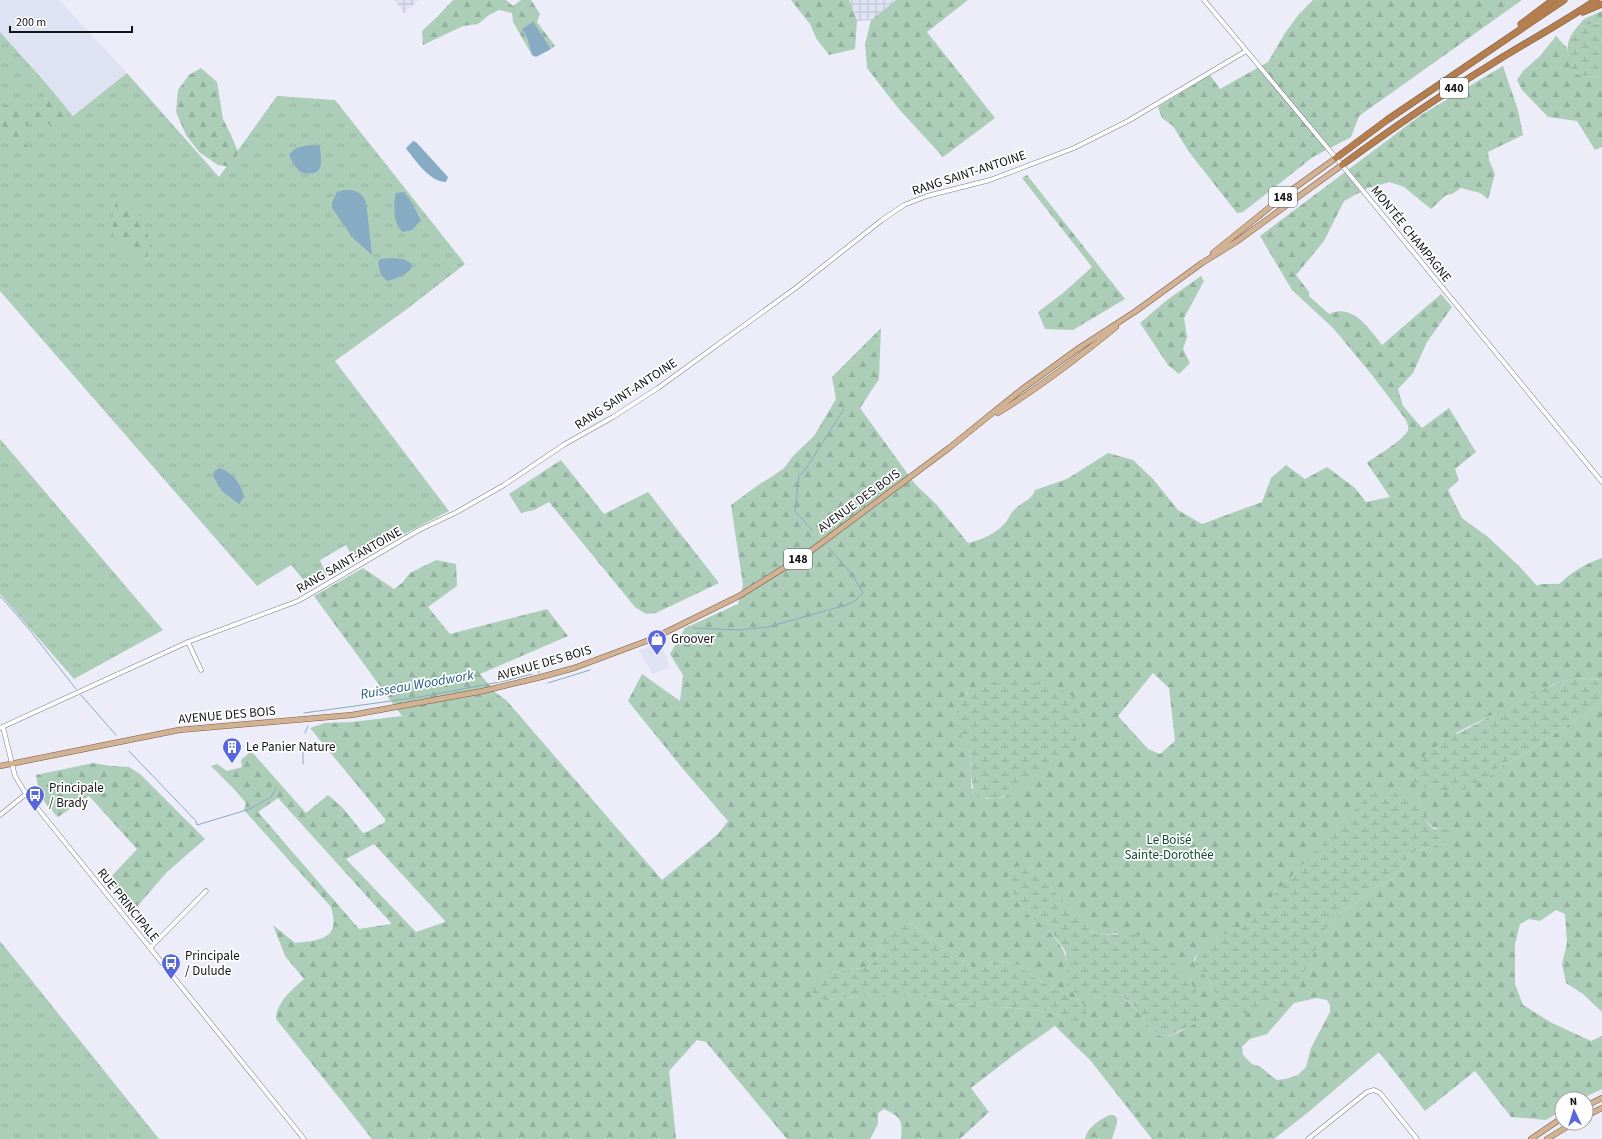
<svg xmlns="http://www.w3.org/2000/svg" width="1602" height="1139" font-family="'Source Sans 3',sans-serif">
	<style>
		.built { fill: #dfe2f3 }
		.industrial { fill: url(#industrial-grid) }
		.grass { fill: url(#grass-tufts) }
		.forest { fill: url(#forest-firs); fill-rule: evenodd }
		.wetland { fill: url(#wetland-marsh) }
		.water { fill: #87abc3 }
		.lines { fill: none; stroke-linecap: round; stroke-linejoin: round }
		.stream { stroke: #87abc3; stroke-width: 1 }
		.minor-casing { stroke: #7a7c85; stroke-width: 5 }
		.major-casing { stroke: #7c593b; stroke-width: 6 }
		.highway-casing { stroke: #7c593b; stroke-width: 7 }
		.minor { stroke: #fff; stroke-width: 4 }
		.major { stroke: #d2b295; stroke-width: 5 }
		.highway { stroke: #b47e4f; stroke-width: 6 }
		.labels { text-anchor: middle; dominant-baseline: central; stroke-width: 3.5; stroke-linejoin: round; paint-order: stroke }
		.shield { fill: #fff; stroke: #5a5a5d; stroke-width: 1 }
		.shield-label { font-size: 12px; font-weight: bold; fill: #131417 }
		.street-label { font-size: 13px; fill: #131417; stroke: #fff }
		.poi-label { font-size: 13px; fill: #131417; stroke: #fff; text-anchor: start }
		.park-label { font-size: 13px; fill: #0f4f2f; stroke: #fff }
		.water-label { font-size: 14px; font-style: italic; fill: #1f5b7d; stroke: #fff }
	</style>
	<defs>
		<pattern id="industrial-grid" width="8" height="8" patternUnits="userSpaceOnUse"><rect width="8" height="8" fill="#dfe2f3"/><path d="M0 4h8M4 0v8" fill="none" stroke="#bec1d0"/></pattern>
		<pattern id="grass-tufts" width="24" height="20" patternUnits="userSpaceOnUse"><rect width="24" height="20" fill="#accdb7"/><path d="M3 7l-1-3M5 7V3M7 7l1-3M15 17l-1-3M17 17v-4M19 17l1-3" fill="none" stroke="#93af9d"/></pattern>
		<pattern id="forest-firs" width="22" height="20" patternUnits="userSpaceOnUse"><rect width="22" height="20" fill="#accdb7"/><path d="M5 1l3.5 6h-7zM16 11l3.5 6h-7z" fill="#93af9d"/></pattern>
		<pattern id="wetland-marsh" width="20" height="14" patternUnits="userSpaceOnUse"><rect width="20" height="14" fill="#accdb7"/><path d="M1 5h8M5 5V1M11 12h8M15 12V8" fill="none" stroke="#93af9d"/></pattern>
	</defs>
	<rect width="100%" height="100%" fill="#ecedf8"/>
	<g class="built">
		<path d="M 0,0 L 59,0 L 127,73 L 73,116 L 44,80 L 0,32 Z"/>
		<path d="M 660,641 L 670,667 L 653,674 L 639,651 Z"/>
	</g>
	<g class="industrial">
		<path d="M 395,0 L 419,0 L 404,13 Z"/>
		<path d="M 849,0 L 896,0 L 871,20 L 857,21 Z"/>
	</g>
	<g class="grass">
		<path d="M 0,32 L 45,82 L 73,116 L 127,73 L 219,177 L 277,96 L 335,100 L 465,264 L 407,309 L 335,361 L 449,511 L 354,560 L 346,545 L 320,560 L 327,576 L 307,584 L 291,565 L 257,586 L 0,291 Z"/>
		<path d="M 0,439 L 163,630 L 74,679 L 0,594 Z"/>
		<path d="M 0,941 L 159,1139 L 0,1139 Z"/>
	</g>
	<g class="forest">
		<path d="M 453,0 L 506,0 L 513,6 L 521,0 L 531,0 L 540,14 L 537,22 L 555,46 L 551,49 L 537,27 L 522,29 L 527,38 L 532,55 L 513,22 L 512,13 L 499,10 L 489,15 L 478,24 L 463,26 L 423,45 L 422,31 L 437,17 Z"/>
		<path d="M 791,0 L 849,0 L 857,21 L 855,49 L 829,55 L 816,38 L 810,24 Z"/>
		<path d="M 896,0 L 968,0 L 927,32 L 995,118 L 943,157 L 898,108 L 867,68 L 865,44 L 871,20 Z"/>
		<path d="M 1313,0 L 1522,0 L 1359,116 L 1351,137 L 1313,157 L 1243,212 L 1237,213 L 1189,152 L 1173,126 L 1162,118 L 1158,107 L 1210,75 L 1220,89 L 1268,62 L 1285,33 L 1299,14 Z"/>
		<path d="M 1602,11 L 1602,23 L 1578,26 L 1584,19 Z"/>
		<path d="M 1556,36 L 1567,48 L 1573,72 C 1581,77 1592,76 1602,78 L 1602,147 L 1595,150 L 1577,121 L 1548,117 L 1522,90 L 1517,80 L 1523,71 L 1540,56 Z"/>
		<path d="M 1503,66 L 1518,110 L 1523,135 L 1488,152 L 1489,160 L 1495,174 L 1488,199 L 1480,193 L 1461,188 L 1452,194 L 1446,195 L 1431,209 L 1404,187 L 1390,182 L 1368,188 L 1344,201 L 1324,241 L 1296,275 L 1309,292 L 1309,296 L 1329,314 C 1353,303 1369,329 1382,345 L 1441,294 L 1452,307 L 1427,342 L 1413,373 L 1398,389 L 1403,406 L 1422,428 L 1449,408 L 1476,452 L 1455,469 L 1459,480 L 1448,490 L 1462,518 L 1488,537 L 1520,567 L 1537,586 L 1540,584 L 1559,584 C 1573,571 1585,564 1602,558 L 1602,680 L 1576,678 L 1554,684 L 1456,733 L 1485,780 L 1507,762 L 1528,752 L 1602,702 L 1602,1012 L 1583,994 L 1566,983 L 1562,964 L 1567,943 L 1565,914 L 1556,910 L 1540,921 L 1529,919 L 1520,924 L 1515,944 L 1515,984 L 1523,1005 L 1552,1023 L 1591,1041 L 1602,1036 L 1602,1089 L 1581,1099 L 1562,1099 L 1562,1110 L 1546,1120 L 1511,1117 L 1475,1071 L 1425,1111 L 1379,1052 L 1306,1114 L 1274,1139 L 1152,1139 L 1091,1061 L 1055,1026 L 1019,1051 L 971,1088 L 989,1112 L 960,1139 L 901,1139 C 903,1120 901,1117 884,1109 L 878,1113 L 878,1124 L 870,1139 L 787,1139 L 706,1042 L 697,1040 L 669,1071 L 676,1139 L 372,1139 L 276,1019 C 277,1001 292,990 304,979 L 285,956 L 273,925 L 295,943 C 320,940 341,940 331,907 L 244,810 L 246,803 L 234,789 L 211,766 L 217,764 L 227,771 L 242,767 L 241,760 L 251,751 L 306,813 L 328,795 L 342,807 L 363,833 L 367,832 L 385,822 L 385,819 L 310,728 L 325,723 L 352,722 L 402,716 L 314,596 L 363,568 L 394,589 L 402,583 L 410,573 L 436,560 L 456,564 L 457,586 L 428,607 L 450,634 L 547,609 L 568,636 L 480,674 L 496,693 L 506,700 L 662,880 L 718,834 L 728,821 L 683,769 L 628,701 L 642,674 L 680,701 L 683,675 L 670,654 L 685,628 L 738,604 L 743,585 L 731,505 L 761,483 L 773,476 L 784,468 L 793,456 L 814,436 L 836,399 L 832,377 L 881,328 L 879,379 L 860,408 L 915,484 L 936,504 L 968,543 C 982,540 997,533 1006,522 C 1009,518 1011,512 1015,509 C 1022,502 1032,500 1035,490 L 1067,479 L 1108,453 L 1133,460 L 1153,479 L 1178,510 L 1202,524 L 1262,502 L 1271,478 L 1286,465 L 1305,479 L 1327,467 L 1355,488 L 1366,502 L 1390,497 L 1367,463 C 1376,456 1402,441 1407,432 C 1410,428 1407,424 1406,420 L 1372,375 L 1334,329 L 1292,290 L 1260,236 L 1421,115 ZM 1153,673 L 1169,688 L 1175,741 L 1160,754 L 1148,749 L 1118,716 ZM 968,692 L 1018,789 L 1004,797 L 986,799 L 971,787 C 971,776 971,763 969,752 C 963,727 944,717 968,692 ZM 278,798 L 391,923 L 391,924 L 359,929 L 258,812 ZM 1420,803 C 1425,817 1426,829 1443,829 L 1445,843 L 1416,851 L 1408,858 L 1393,878 L 1378,886 L 1332,920 L 1244,1014 L 1228,1009 L 1219,1002 L 1214,989 L 1205,975 L 1195,966 L 1194,959 L 1199,952 L 1248,922 L 1260,912 L 1277,891 ZM 374,844 L 446,922 L 445,922 L 416,932 L 346,859 ZM 904,922 C 921,926 932,940 946,949 C 955,956 965,960 972,968 L 982,968 L 1002,961 L 1018,965 L 1035,978 L 1070,997 L 1080,1000 L 1066,1020 L 1053,1013 L 1028,1009 L 955,1004 L 920,997 L 858,997 L 827,1000 L 829,973 L 868,967 L 876,959 L 882,940 ZM 1085,924 C 1097,937 1101,936 1117,933 L 1195,1023 C 1188,1027 1175,1035 1167,1036 C 1148,1039 1140,1005 1124,999 C 1118,996 1101,998 1094,997 L 1067,971 C 1069,953 1058,942 1047,928 ZM 1317,998 L 1327,1000 L 1330,1005 L 1330,1012 L 1311,1048 L 1306,1067 L 1298,1075 L 1286,1079 L 1277,1080 L 1270,1075 L 1261,1067 L 1252,1064 L 1243,1055 L 1242,1047 L 1250,1039 L 1267,1034 L 1294,1003 Z"/>
		<path d="M 201,68 L 217,82 L 223,119 L 231,135 L 238,152 L 232,167 L 218,165 L 199,152 L 186,135 L 176,112 L 178,90 L 189,75 Z"/>
		<path d="M 44,89 L 54,93 L 67,116 L 63,122 L 53,127 L 47,123 L 22,125 L 28,139 L 25,150 L 22,151 L 0,125 L 0,109 L 8,104 L 20,111 L 43,111 Z"/>
		<path d="M 1027,175 L 1125,299 L 1073,330 L 1045,329 L 1038,312 L 1063,293 L 1092,267 L 1022,178 Z"/>
		<path d="M 125,199 L 138,213 L 150,240 L 147,257 L 133,259 C 128,253 122,248 118,241 C 111,231 111,211 117,201 Z"/>
		<path d="M 1201,276 L 1204,281 L 1184,318 L 1187,337 L 1183,349 L 1190,363 L 1179,374 L 1168,365 L 1140,323 L 1167,300 Z"/>
		<path d="M 561,460 L 604,514 L 648,492 L 719,583 L 656,613 L 646,614 L 635,607 L 549,502 L 534,510 L 521,513 L 509,494 Z"/>
		<path d="M 93,763 L 111,766 L 129,767 L 140,774 L 205,839 L 167,872 L 135,909 L 108,880 L 137,849 L 89,796 L 58,817 C 43,801 39,797 36,775 Z"/>
		<path d="M 1109,1115 L 1113,1115 L 1117,1118 L 1117,1123 L 1112,1139 L 1085,1139 C 1087,1127 1099,1121 1109,1115 Z"/>
	</g>
	<g class="wetland">
		<path d="M 1602,23 L 1602,78 C 1592,76 1576,77 1571,69 C 1567,49 1564,42 1578,26 Z"/>
		<path d="M 1576,678 L 1602,680 L 1602,702 L 1528,752 L 1507,762 L 1485,780 L 1459,792 L 1425,788 L 1414,782 L 1411,774 C 1423,748 1454,736 1478,723 C 1509,705 1540,687 1576,678 Z"/>
		<path d="M 1004,679 C 1023,680 1067,685 1078,702 C 1080,705 1081,711 1082,714 C 1085,725 1079,737 1072,745 C 1054,760 1027,788 1005,796 C 996,799 986,799 977,797 C 968,780 973,770 969,752 C 967,743 960,736 958,727 C 948,694 979,685 1004,679 Z"/>
		<path d="M 1391,789 L 1401,790 L 1420,803 L 1428,824 L 1434,829 L 1443,829 L 1450,831 L 1451,836 L 1445,843 L 1416,851 L 1408,858 L 1393,878 L 1378,886 L 1332,920 C 1320,932 1317,949 1309,963 C 1298,985 1276,1010 1251,1013 C 1241,1015 1228,1011 1220,1003 C 1217,1000 1216,994 1214,990 C 1210,980 1202,973 1195,966 C 1192,943 1234,933 1250,920 C 1262,911 1270,898 1281,887 C 1309,857 1338,827 1367,797 L 1378,791 Z"/>
		<path d="M 1016,866 L 1030,867 L 1094,933 C 1114,939 1132,927 1152,941 C 1157,944 1161,950 1165,954 C 1178,967 1209,996 1200,1017 C 1197,1023 1191,1025 1186,1028 C 1180,1030 1172,1035 1166,1036 C 1147,1037 1140,1006 1125,999 C 1122,998 1116,998 1113,998 C 1098,997 1081,998 1069,988 C 1062,983 1070,963 1065,951 C 1061,944 1052,933 1046,927 C 1039,922 1030,918 1024,911 C 1015,901 1011,889 1008,876 Z"/>
		<path d="M 904,922 C 921,926 932,940 946,949 C 955,956 965,960 972,968 L 982,968 L 1002,961 L 1018,965 L 1035,978 L 1070,997 L 1080,1000 L 1086,1008 L 1087,1017 L 1079,1024 L 1066,1020 L 1053,1013 L 1028,1009 L 955,1004 L 920,997 L 858,997 L 827,1000 L 815,998 L 811,993 L 817,984 L 829,973 L 868,967 L 876,959 L 882,940 L 891,926 Z"/>
	</g>
	<g class="water">
		<path d="M 531,23 L 537,27 L 551,49 L 536,57 L 532,55 L 527,38 L 522,29 Z"/>
		<path d="M 413,141 L 416,142 L 448,177 L 446,182 C 430,182 417,162 407,150 L 406,148 Z"/>
		<path d="M 313,145 L 320,146 C 320,155 325,171 313,173 C 309,174 303,173 300,172 L 293,163 L 289,155 C 295,146 304,146 313,145 Z"/>
		<path d="M 345,190 C 356,190 361,192 366,202 L 372,255 L 353,238 L 332,208 L 332,203 L 337,192 Z"/>
		<path d="M 404,192 L 409,198 L 421,220 L 412,230 L 403,232 C 393,226 393,203 396,193 Z"/>
		<path d="M 392,258 L 403,259 L 411,263 L 412,267 C 407,275 396,279 387,281 L 381,275 L 378,263 L 380,259 Z"/>
		<path d="M 220,468 C 234,474 240,482 244,497 L 239,504 L 222,491 L 213,476 L 214,471 Z"/>
	</g>
	<g class="lines">
		<g class="stream">
			<path d="M 813,531 L 795,511 L 799,476 L 805,470 L 844,409"/>
			<path d="M 0,596 L 29,629 L 76,689"/>
			<path d="M 693,628 L 738,630 L 768,627 L 846,605 L 855,601 L 863,593 L 852,574 L 829,548"/>
			<path d="M 538,672 L 540,672"/>
			<path d="M 548,683 L 590,670"/>
			<path d="M 81,695 L 116,735"/>
			<path d="M 304,713 L 420,697 L 505,681 L 532,674"/>
			<path d="M 305,733 L 308,726"/>
			<path d="M 129,751 L 196,821 L 197,825 L 250,809 L 271,797 L 277,787"/>
			<path d="M 303,764 L 303,745"/>
		</g>
		<g class="minor-casing">
			<g id="minor">
				<path d="M 1204,0 L 1336,158 L 1602,482"/>
				<path d="M 188,642 L 201,670"/>
				<path d="M 3,727 L 15,776 L 26,794 L 304,1139"/>
				<path d="M 0,728 L 188,642 L 298,601 L 419,530 L 457,512 L 504,485 L 565,444 L 613,417 L 658,388 L 797,287 L 882,220 L 904,205 L 927,196 L 990,180 L 1074,148 L 1128,121 L 1246,51"/>
				<path d="M 0,815 L 26,794"/>
				<path d="M 150,948 L 206,891"/>
				<path d="M 1308,1139 L 1367,1092 L 1374,1090 L 1380,1093 L 1417,1139"/>
			</g>
		</g>
		<g class="major-casing">
			<g id="major">
				<path d="M 1213,253 L 1286,194 L 1336,158"/>
				<path d="M 998,413 C 1040,387 1078,358 1116,327"/>
				<path d="M 0,766 L 179,730 L 352,715 L 483,691 L 541,677 L 574,668 L 652,639 L 739,596 L 808,553 L 949,448 L 1021,390 L 1079,348 L 1136,311 L 1202,263 L 1236,242 L 1342,165"/>
				<path d="M 1586,1106 L 1602,1098"/>
				<path d="M 1586,1116 L 1602,1108"/>
				<path d="M 1531,1139 L 1562,1118"/>
				<path d="M 1547,1139 L 1573,1123"/>
			</g>
		</g>
		<g class="highway-casing">
			<g id="highway">
				<path d="M 1583,12 L 1602,4"/>
				<path d="M 1521,24 L 1553,0"/>
				<path d="M 1336,158 L 1387,120 L 1564,0"/>
				<path d="M 1342,165 C 1390,130 1439,96 1490,65 C 1525,43 1562,23 1596,0"/>
			</g>
		</g>
		<use href="#minor" class="minor"/>
		<use href="#major" class="major"/>
		<use href="#highway" class="highway"/>
	</g>
	<defs>
		<g id="shop-pin" transform="scale(1)"><path d="M0 17L-7.5 6A9.5 9.5 0 1 1 7.5 6Z" fill="#5967de" stroke="#fff"/><path d="M-5-2.5h2.3a2.7 3.5 0 0 1 5.4 0H5L5.5 6h-11ZM-1.5-2.5h3a1.5 2.3 0 0 0-3 0Z" fill="#fff"/></g>
		<g id="building-pin" transform="scale(1)"><path d="M0 17L-7.5 6A9.5 9.5 0 1 1 7.5 6Z" fill="#5967de" stroke="#fff"/><path d="M-4-6H4V6H1V3H-1V6H-4ZM-2.5-4.3h1.7v1.8h-1.7ZM.8-4.3h1.7v1.8H.8ZM-2.5-1h1.7V.8h-1.7ZM.8-1h1.7V.8H.8Z" fill="#fff"/></g>
		<g id="bus-pin" transform="scale(1)"><path d="M0 17L-7.5 6A9.5 9.5 0 1 1 7.5 6Z" fill="#5967de" stroke="#fff"/><path d="M-5-6H5V4H4V6H2V4H-2V6H-4V4H-5ZM-3.5-4V0h7V-4ZM-3.5 1.2v1.5H-2V1.2ZM2 1.2v1.5H3.5V1.2Z" fill="#fff"/></g>
	</defs>
	<g fill-rule="evenodd">
		<use href="#shop-pin" x="657" y="639"/>
		<use href="#building-pin" x="232" y="747"/>
		<use href="#bus-pin" x="35" y="795"/>
		<use href="#bus-pin" x="171" y="963"/>
	</g>
	<g class="labels">
		<g class="shield">
			<rect x="1440" y="78" width="28" height="20" rx="3"/>
			<rect x="1269" y="187" width="28" height="20" rx="3"/>
			<rect x="784" y="549" width="28" height="20" rx="3"/>
		</g>
		<g class="shield-label">
			<text x="1454" y="88">440</text>
			<text x="1283" y="197">148</text>
			<text x="798" y="559">148</text>
		</g>
		<g class="street-label">
			<text transform="translate(969 173) rotate(-18)">RANG SAINT-ANTOINE</text>
			<text transform="translate(1411 234) rotate(51)">MONTÉE CHAMPAGNE</text>
			<text transform="translate(626 394) rotate(-33)">RANG SAINT-ANTOINE</text>
			<text transform="translate(859 501) rotate(-36)">AVENUE DES BOIS</text>
			<text transform="translate(349 560) rotate(-30)">RANG SAINT-ANTOINE</text>
			<text transform="translate(544 663) rotate(-16)">AVENUE DES BOIS</text>
			<text transform="translate(227 715) rotate(-5)">AVENUE DES BOIS</text>
			<text transform="translate(128 905) rotate(51)">RUE PRINCIPALE</text>
		</g>
		<g class="poi-label">
			<text x="671" y="639">Groover</text>
			<text x="246" y="747">Le Panier Nature</text>
			<text x="49" y="788">Principale<tspan x="49" dy="15">/ Brady</tspan></text>
			<text x="185" y="956">Principale<tspan x="185" dy="15">/ Dulude</tspan></text>
		</g>
		<g class="park-label">
			<text x="1169" y="840">Le Boisé<tspan x="1169" dy="15">Sainte-Dorothée</tspan></text>
		</g>
		<g class="water-label">
			<text transform="translate(417 685) rotate(-10)">Ruisseau Woodwork</text>
		</g>
	</g>
	<g transform="translate(1574 1111) rotate(356)"><circle r="19" fill="#ffffff" stroke="#a1a1a2"/>
	<path d="M0-3L7 15L0 10L-7 15Z" fill="#5967de"/>
	<text y="-6" font-size="11" font-weight="bold" text-anchor="middle" fill="#131417">N</text>
	</g>
	<path d="M10 26v6h122v-6" fill="none" stroke="#131417" stroke-width="2"/>
	<text x="16" y="26" font-size="12" fill="#131417" stroke="#ffffff" stroke-width="3" paint-order="stroke">200 m</text>
</svg>
